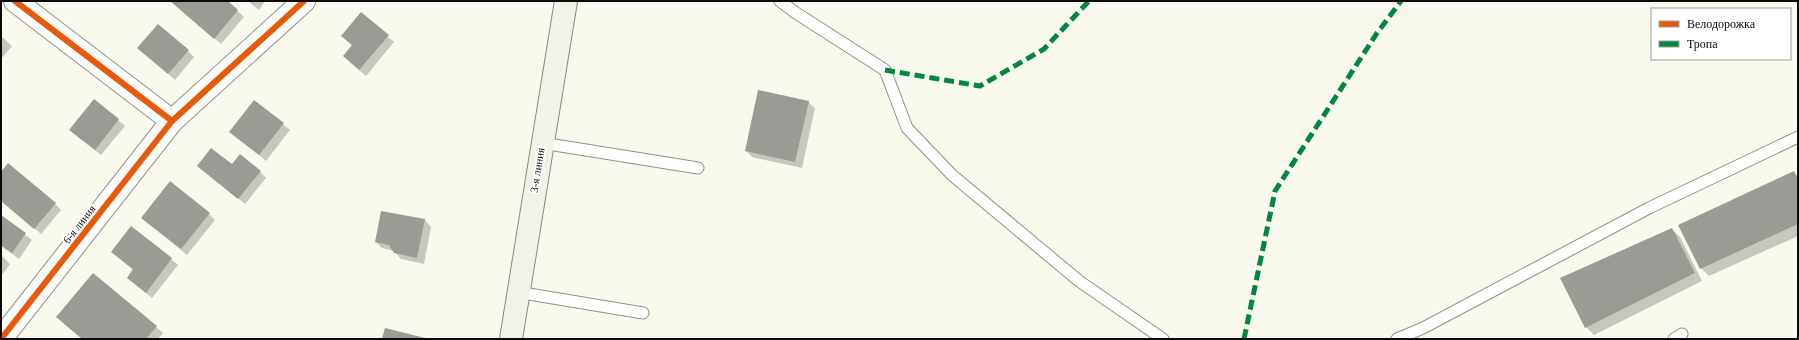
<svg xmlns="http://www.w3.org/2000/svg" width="1799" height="340" font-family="Georgia,serif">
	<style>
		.shadow { fill: #0003 }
		.building { fill: #9c9a94 }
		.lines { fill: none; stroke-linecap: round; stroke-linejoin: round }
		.lane-casing { stroke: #92928d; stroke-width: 13 }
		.street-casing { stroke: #92928d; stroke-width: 24 }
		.secondary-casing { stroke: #888883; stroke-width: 24 }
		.lane { stroke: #fefefc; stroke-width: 11 }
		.street { stroke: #fefefc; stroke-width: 22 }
		.secondary { stroke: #f2f3e8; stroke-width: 22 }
		.quiet { stroke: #00873e; stroke-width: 5; stroke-dasharray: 10 5; stroke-linecap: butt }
		.cycleway-casing { stroke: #fff; stroke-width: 8 }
		.cycleway { stroke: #e8590c; stroke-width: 6 }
		.labels { text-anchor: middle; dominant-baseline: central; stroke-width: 4; stroke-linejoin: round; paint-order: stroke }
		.street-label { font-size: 11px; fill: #0a0a0a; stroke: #fff }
	</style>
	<rect width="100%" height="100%" fill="#f9f9ee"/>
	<g class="shadow">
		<path d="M 171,1 L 227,1 L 244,17 L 221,44 Z"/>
		<path d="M 248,1 L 265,1 L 259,10 Z"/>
		<path d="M 362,14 L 394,42 L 366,76 L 350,62 L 353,46 L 342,36 Z"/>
		<path d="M 1,36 L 12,46 L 1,59 Z"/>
		<path d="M 188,51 L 194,57 L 175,80 L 145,54 Z"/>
		<path d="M 94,100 L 125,126 L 101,155 L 77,136 Z"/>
		<path d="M 808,102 L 815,108 L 802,168 L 752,157 L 746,151 Z"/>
		<path d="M 283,124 L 290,130 L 266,161 L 231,132 Z"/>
		<path d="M 198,166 L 232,166 L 260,172 L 266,178 L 245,204 Z"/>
		<path d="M 1,173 L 55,204 L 61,210 L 41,234 L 1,201 Z"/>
		<path d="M 1794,173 L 1798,177 L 1798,236 L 1709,276 L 1701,268 Z"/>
		<path d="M 209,214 L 215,220 L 187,255 L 142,218 Z"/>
		<path d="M 1,216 L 32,240 L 19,259 L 1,246 Z"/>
		<path d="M 425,220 L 431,227 L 424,264 L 401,259 L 394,251 L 382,248 L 376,242 Z"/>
		<path d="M 1672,229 L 1680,237 L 1702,281 L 1594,335 L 1586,327 Z"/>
		<path d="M 112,252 L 171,259 L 178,265 L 152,298 L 128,278 L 133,270 Z"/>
		<path d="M 1,255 L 10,264 L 1,276 Z"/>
		<path d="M 156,327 L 163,333 L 158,339 L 82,339 Z"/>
	</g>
	<g class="building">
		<path d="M 170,1 L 228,1 L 238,10 L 214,39 Z"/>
		<path d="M 361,12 L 389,35 L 359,70 L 343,56 L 352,45 L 341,36 Z"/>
		<path d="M 158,24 L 189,50 L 168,74 L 137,48 Z"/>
		<path d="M 758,90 L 809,101 L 795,162 L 745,151 Z"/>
		<path d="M 94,99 L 119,119 L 95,150 L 69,130 Z"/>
		<path d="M 254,100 L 284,123 L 259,155 L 229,132 Z"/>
		<path d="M 211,148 L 232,164 L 240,154 L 261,171 L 238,199 L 197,166 Z"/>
		<path d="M 8,163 L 56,203 L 34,229 L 1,201 L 1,172 Z"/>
		<path d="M 1794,171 L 1798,179 L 1798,224 L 1700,269 L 1678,225 Z"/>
		<path d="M 170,181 L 210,213 L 181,249 L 141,218 Z"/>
		<path d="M 381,211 L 425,219 L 417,258 L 394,253 L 389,245 L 375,242 Z"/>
		<path d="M 1,215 L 26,233 L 12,253 L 1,245 Z"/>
		<path d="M 131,226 L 172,258 L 146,293 L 127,278 L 133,269 L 111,252 Z"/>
		<path d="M 1672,228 L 1695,273 L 1585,328 L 1560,278 Z"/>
		<path d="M 93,273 L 157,326 L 146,339 L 82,339 L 56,317 Z"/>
		<path d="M 385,328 L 425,338 L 425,339 L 382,339 Z"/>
	</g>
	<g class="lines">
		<g class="lane-casing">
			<g id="lane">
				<path d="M 780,1 L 796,13 L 885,70 L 907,128 L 952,175 L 1079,281 L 1163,339"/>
				<path d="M 542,143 L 698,168"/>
				<path d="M 517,292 L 643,313"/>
				<path d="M 1397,339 L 1423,328 L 1649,208 L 1798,137"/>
				<path d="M 1674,339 L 1682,334"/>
			</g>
		</g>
		<g class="street-casing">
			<g id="street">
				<path d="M 15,1 L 172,121"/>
				<path d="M 1,339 L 172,121 L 304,1"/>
			</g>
		</g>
		<g class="secondary-casing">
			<path id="secondary" d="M 511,339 L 566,1"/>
		</g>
		<use href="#lane" class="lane"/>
		<use href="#street" class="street"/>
		<use href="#secondary" class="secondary"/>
		<g class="quiet">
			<path d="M 885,70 L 980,86 L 1044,49 L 1089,1"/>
			<path d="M 1244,339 L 1275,191 L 1377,33 L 1401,1"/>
		</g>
		<g class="cycleway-casing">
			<g id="cycleway">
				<path d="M 15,1 L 172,121"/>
				<path d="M 1,339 L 172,121 L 304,1"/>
			</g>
		</g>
		<use href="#cycleway" class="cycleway"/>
	</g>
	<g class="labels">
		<g class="street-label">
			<text transform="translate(537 170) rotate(-81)">3-я линия</text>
			<text transform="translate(79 224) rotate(-52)">6-я линия</text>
		</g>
	</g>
	<rect width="1799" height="340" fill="none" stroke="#0a0a0a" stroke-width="4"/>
	<rect x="1651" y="8" width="140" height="52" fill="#ffffff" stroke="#9d9d9d"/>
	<rect x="1659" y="21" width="20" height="6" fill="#e8590c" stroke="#9d9d9d"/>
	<text x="1687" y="28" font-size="12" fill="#0a0a0a">Велодорожка</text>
	<rect x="1659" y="41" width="20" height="6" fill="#00873e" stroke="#9d9d9d"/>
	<text x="1687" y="48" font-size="12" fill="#0a0a0a">Тропа</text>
</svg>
